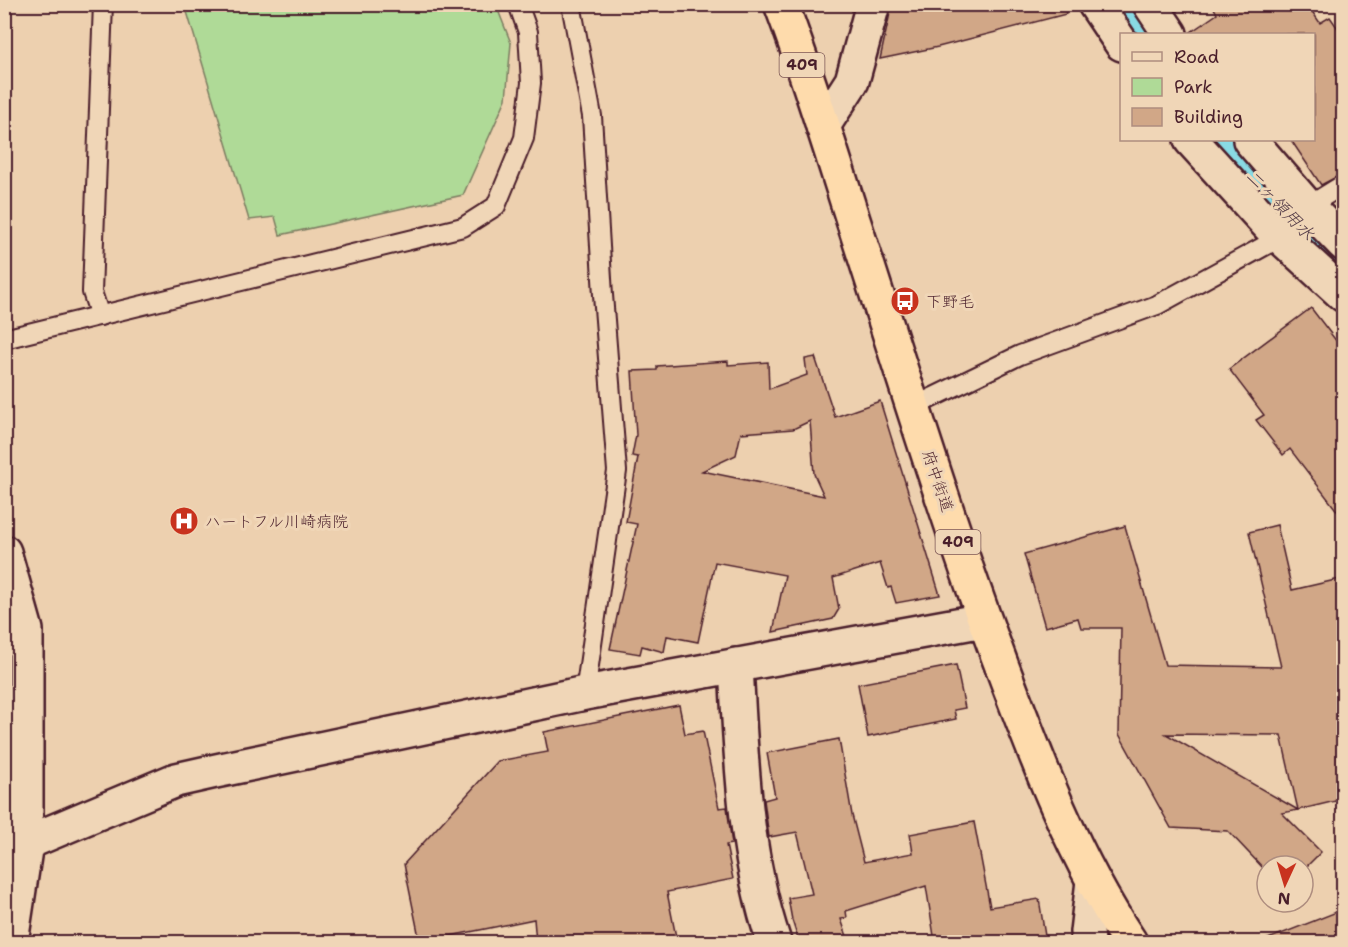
<svg xmlns="http://www.w3.org/2000/svg" width="1348" height="947" font-family="'Shantell Sans','Klee One',sans-serif">
	<style>
		.green { fill: #afda97; stroke: #7c7c61; stroke-width: 1.5 }
		.lines { fill: none; stroke-linecap: round; stroke-linejoin: round }
		.river { stroke: #89dae4; stroke-width: 60 }
		.building { fill: #d1a787; stroke: #4a1f2b; stroke-width: 1.5; fill-rule: evenodd }
		.lane-casing { stroke: #4a1f2b; stroke-width: 22 }
		.street-casing { stroke: #4a1f2b; stroke-width: 38 }
		.highway-casing { stroke: #4a1f2b; stroke-width: 38 }
		.lane { stroke: #f0d6b7; stroke-width: 18 }
		.street { stroke: #f0d6b7; stroke-width: 33 }
		.highway { stroke: #fedbac; stroke-width: 33 }
		.labels { text-anchor: middle; dominant-baseline: central; stroke-width: 6; stroke-linejoin: round; paint-order: stroke }
		.shield { fill: #f0d6b7; stroke: #7c5655; stroke-width: 1.5 }
		.shield-label { font-size: 15px; font-weight: bold; fill: #4a1f2b }
		.poi-label { font-size: 16px; fill: #4a1f2b; stroke: #f0d6b7; text-anchor: start }
		.street-label { font-size: 16px; fill: #4a1f2b; stroke: #f0d6b7 }
		.water-label { font-size: 18px; font-style: italic; fill: #533b47; stroke: #f0d6b7 }
	</style>
	<rect width="100%" height="100%" fill="#edd0af"/>
	<filter id="ink" filterUnits="userSpaceOnUse"><feTurbulence type="fractalNoise" baseFrequency=".0167" numOctaves="2"/><feDisplacementMap in="SourceGraphic" scale="12" xChannelSelector="R" yChannelSelector="G"/><feConvolveMatrix kernelMatrix="1 2 1 2 8 2 1 2 1" color-interpolation-filters="sRGB"/></filter>
	<g filter="url(#ink)">
		<path class="green" d="M 185,5 L 496,5 L 511,43 L 506,99 L 463,195 L 280,235 L 275,217 L 249,220 Z"/>
		<g class="lines">
			<g class="river">
				<path d="M 1122,4 L 1142,34"/>
				<path d="M 1218,140 L 1278,206 L 1344,268"/>
			</g>
		</g>
		<g class="building">
			<path d="M 892,4 L 1064,4 L 1066,14 L 938,47 L 880,59 Z"/>
			<path d="M 1212,4 L 1307,4 L 1320,23 L 1330,17 L 1344,37 L 1344,173 L 1321,185 L 1291,140 L 1314,140 L 1314,34 L 1188,34 L 1217,14 Z"/>
			<path d="M 1311,308 L 1344,351 L 1344,520 L 1290,449 L 1283,455 L 1256,420 L 1264,415 L 1229,369 Z"/>
			<path d="M 815,357 L 835,417 L 880,401 L 940,595 L 896,603 L 891,587 L 888,588 L 880,563 L 833,578 L 839,609 L 833,619 L 773,632 L 785,575 L 715,562 L 698,642 L 667,636 L 664,652 L 642,646 L 640,654 L 610,649 L 637,524 L 626,522 L 638,457 L 632,456 L 636,435 L 632,371 L 657,370 L 657,366 L 683,364 L 728,361 L 728,365 L 768,362 L 769,389 L 807,375 L 805,359 ZM 810,421 L 814,474 L 824,496 L 702,471 L 736,455 L 741,433 L 793,429 Z"/>
			<path d="M 1277,525 L 1292,590 L 1344,578 L 1344,799 L 1298,810 L 1281,735 L 1166,734 L 1298,810 L 1282,813 L 1321,852 L 1303,870 L 1303,866 L 1267,866 L 1267,872 L 1228,831 L 1171,828 L 1119,734 L 1121,628 L 1081,628 L 1078,618 L 1045,627 L 1024,554 L 1125,526 L 1165,665 L 1281,667 L 1249,532 Z"/>
			<path d="M 956,665 L 965,708 L 954,710 L 956,719 L 868,737 L 858,684 Z"/>
			<path d="M 679,705 L 685,734 L 703,731 L 719,808 L 727,807 L 732,844 L 726,845 L 733,879 L 667,892 L 677,942 L 536,942 L 534,919 L 420,942 L 404,864 L 498,761 L 548,752 L 544,732 Z"/>
			<path d="M 839,739 L 852,815 L 864,862 L 913,853 L 910,834 L 974,822 L 990,907 L 1039,899 L 1046,942 L 935,942 L 926,886 L 846,911 L 847,918 L 841,919 L 849,942 L 799,942 L 792,920 L 788,898 L 812,894 L 797,832 L 769,837 L 764,800 L 775,797 L 767,753 Z"/>
			<path d="M 1344,909 L 1344,942 L 1263,942 L 1263,941 Z"/>
		</g>
		<g class="lines">
			<g class="lane-casing">
				<g id="lane">
					<path d="M 571,4 L 592,116 L 603,295 L 617,471 L 585,693"/>
					<path d="M 1302,210 L 1344,184"/>
					<path d="M 100,316 L 92,292 L 103,4"/>
					<path d="M 4,339 L 463,227 L 496,206 L 524,138 L 531,83 L 528,32 L 518,4"/>
					<path d="M 913,407 L 1020,355 L 1157,305 L 1281,237"/>
				</g>
			</g>
			<g class="street-casing">
				<g id="street">
					<path d="M 1095,4 L 1122,44"/>
					<path d="M 1150,4 L 1170,34"/>
					<path d="M 823,126 L 852,81 L 873,4"/>
					<path d="M 1191,140 L 1273,230 L 1344,295"/>
					<path d="M 1250,140 L 1307,206 L 1344,244"/>
					<path d="M 4,552 L 26,630 L 26,843 L 11,942"/>
					<path d="M 736,665 C 741,758 744,853 774,942"/>
					<path d="M 4,855 L 26,843 L 176,780 L 216,771 L 585,693 L 984,620"/>
					<path d="M 1088,942 L 1087,932 L 1093,881"/>
				</g>
			</g>
			<g class="highway-casing">
				<path id="highway" d="M 781,4 C 808,75 830,148 853,220 C 901,368 946,518 1001,664 C 1037,760 1073,857 1130,942"/>
			</g>
			<use href="#lane" class="lane"/>
			<use href="#street" class="street"/>
			<use href="#highway" class="highway"/>
		</g>
	</g>
	<defs>
		<g id="bus-disc" transform="scale(1.5)"><circle r="9.5" fill="#c8321e" stroke="#f0d6b7"/><path d="M-5-6H5V4H4V6H2V4H-2V6H-4V4H-5ZM-3.5-4V0h7V-4ZM-3.5 1.2v1.5H-2V1.2ZM2 1.2v1.5H3.5V1.2Z" fill="#fff"/></g>
		<g id="hospital-disc" transform="scale(1.5)"><circle r="9.5" fill="#c8321e" stroke="#f0d6b7"/><path d="M-5-5h3v3.5h4V-5h3V5h-3V1.5h-4V5h-3Z" fill="#fff"/></g>
	</defs>
	<g fill-rule="evenodd">
		<use href="#bus-disc" x="905" y="301"/>
		<use href="#hospital-disc" x="184" y="521"/>
	</g>
	<g class="labels">
		<g class="shield">
			<rect x="779.5" y="53" width="45" height="24" rx="4.5"/>
			<rect x="935.5" y="530" width="45" height="24" rx="4.5"/>
		</g>
		<g class="shield-label">
			<text x="802" y="65">409</text>
			<text x="958" y="542">409</text>
		</g>
		<g class="poi-label">
			<text x="926" y="301">下野毛</text>
			<text x="205" y="521">ハートフル川崎病院</text>
		</g>
		<g class="street-label">
			<text transform="translate(938 481) rotate(71)">府中街道</text>
		</g>
		<g class="water-label">
			<text transform="translate(1280 205) rotate(46)">二ヶ領用水</text>
		</g>
	</g>
	<rect width="1348" height="947" fill="none" stroke="#f0d6b7" stroke-width="24"/>
	<rect x="12" y="12" width="1324" height="923" fill="none" stroke="#4a1f2b" stroke-width="2" filter="url(#ink)"/>
	<rect x="1120" y="33" width="195" height="108" fill="#f0d6b7" stroke="#ae8d7f" stroke-width="1.5"/>
	<rect x="1132" y="52" width="30" height="9" fill="#f0d6b7" stroke="#ae8d7f" stroke-width="1.5"/>
	<text x="1174" y="63" font-size="18" fill="#4a1f2b">Road</text>
	<rect x="1132" y="78" width="30" height="18" fill="#afda97" stroke="#ae8d7f" stroke-width="1.5"/>
	<text x="1174" y="93" font-size="18" fill="#4a1f2b">Park</text>
	<rect x="1132" y="108" width="30" height="18" fill="#d1a787" stroke="#ae8d7f" stroke-width="1.5"/>
	<text x="1174" y="123" font-size="18" fill="#4a1f2b">Building</text>
	<g transform="translate(1285 884) rotate(184)"><circle r="28" fill="#f0d6b7" stroke="#ae8d7f" stroke-width="1.5"/>
	<path d="M0-4.5L10 22L0 15L-10 22Z" fill="#c8321e"/>
	<text y="-9" font-size="16" font-weight="bold" text-anchor="middle" fill="#4a1f2b">N</text>
	</g>
</svg>
